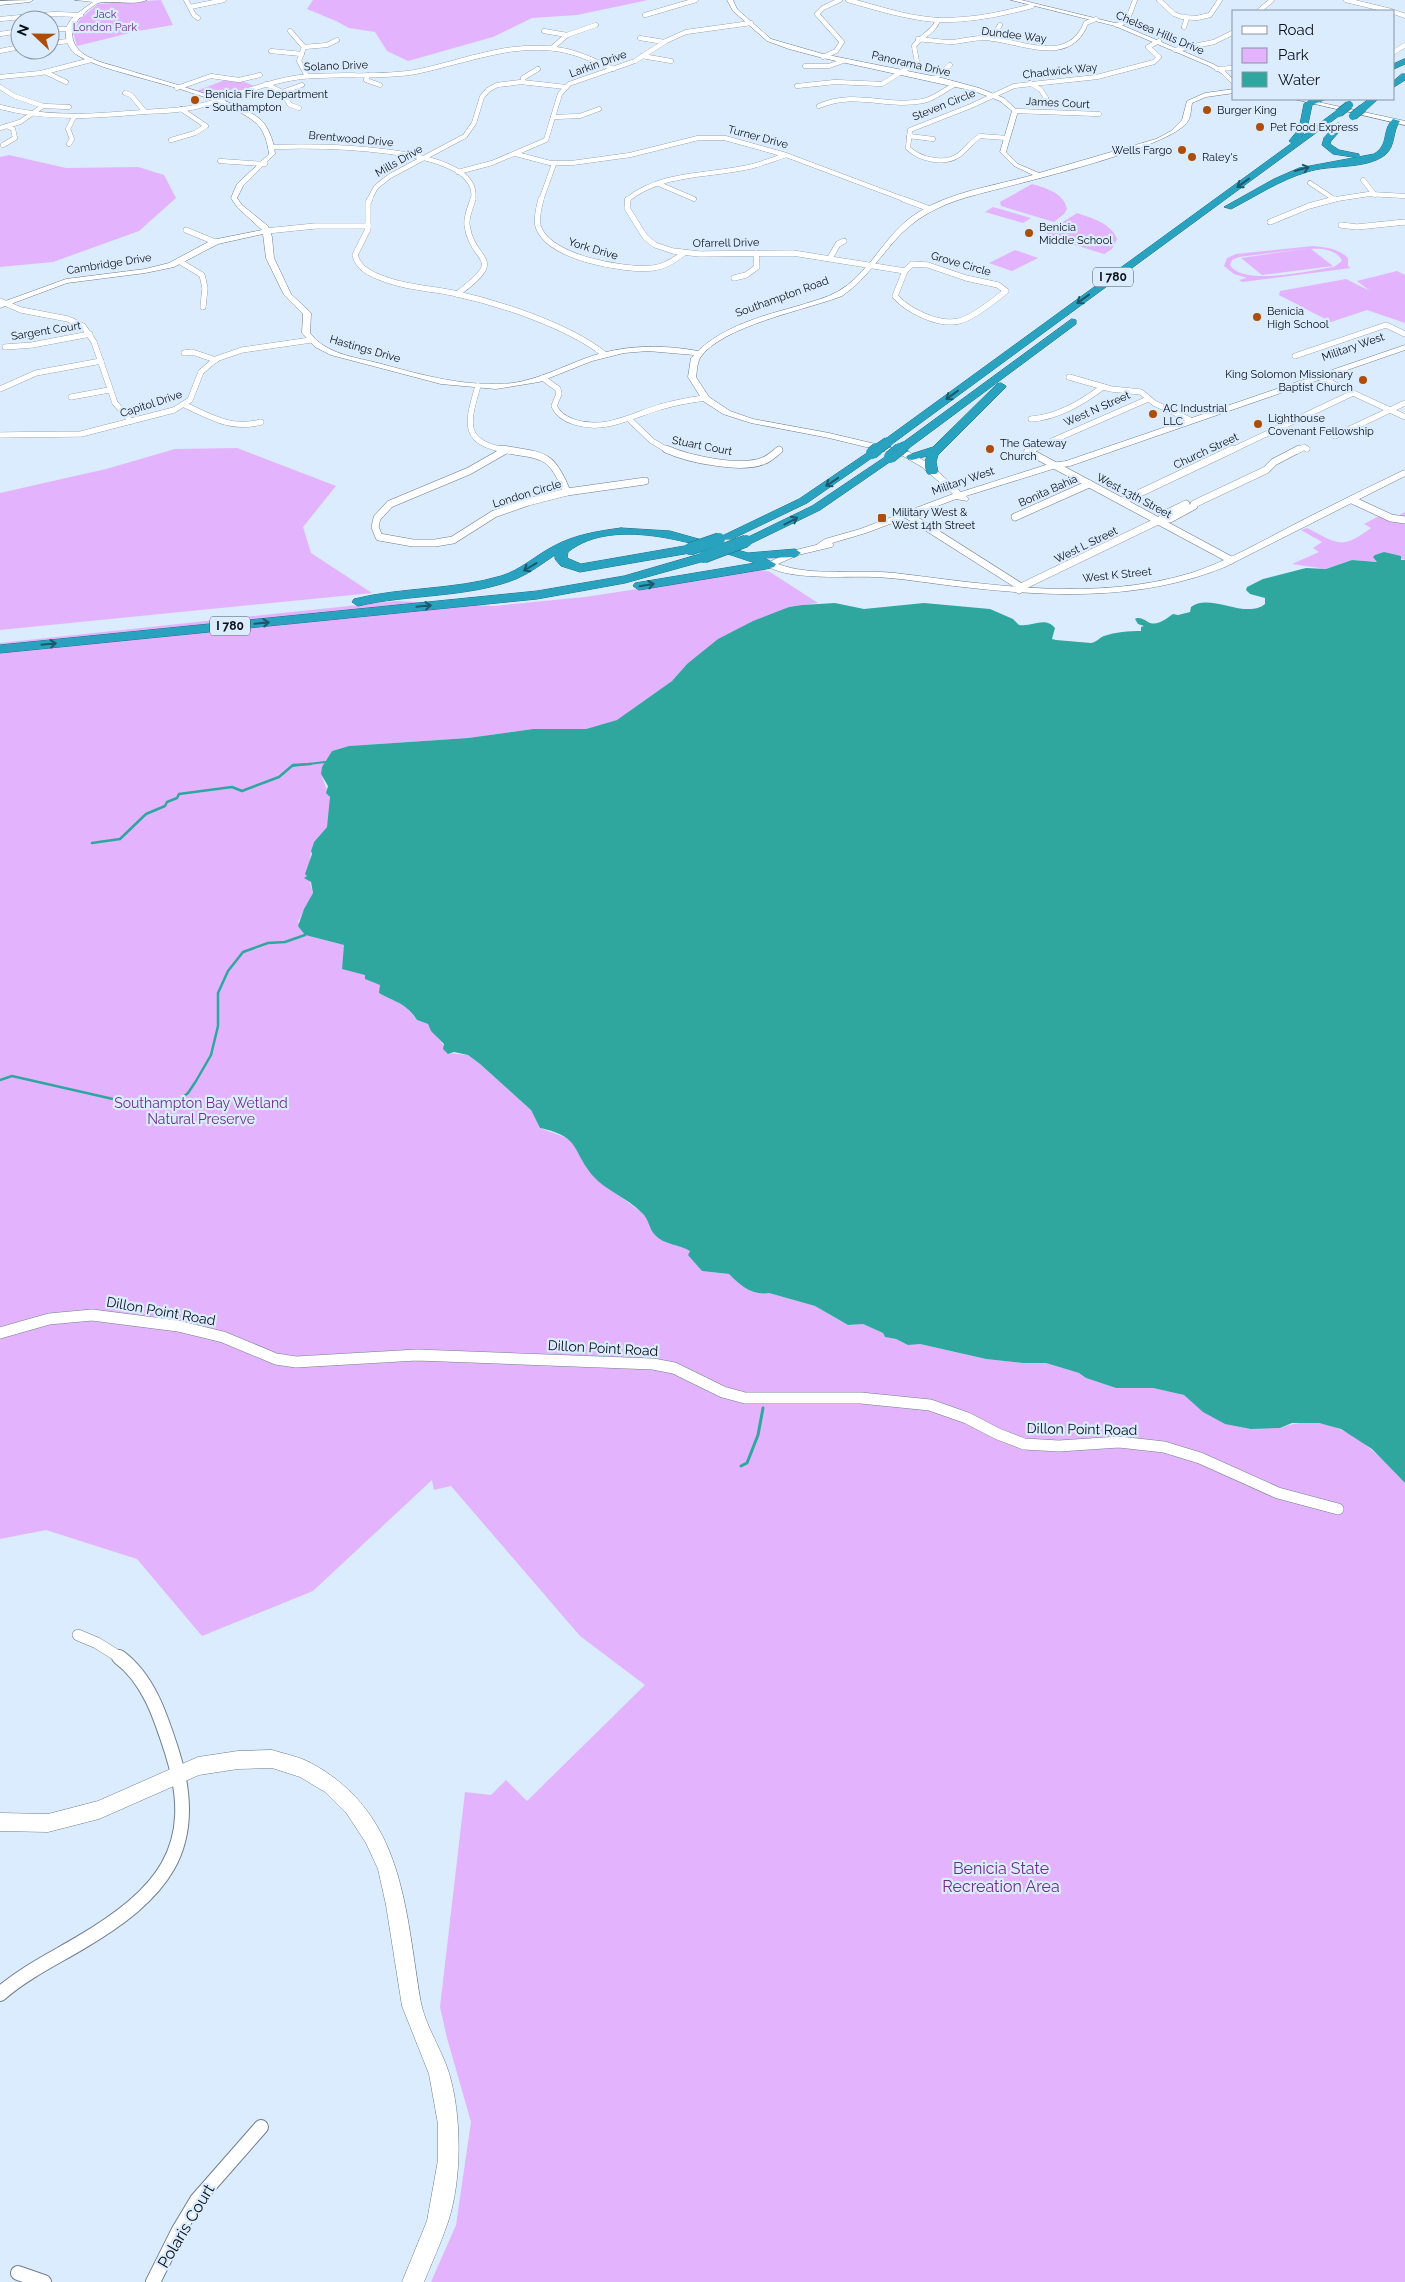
<svg xmlns="http://www.w3.org/2000/svg" width="1405" height="2282" font-family="Raleway,sans-serif">
	<style>
		.green { fill: #e3b4fd; fill-rule: evenodd }
		.water { fill: #30a79e }
		.lines { fill: none; stroke-linecap: round; stroke-linejoin: round }
		.stream-far2 { stroke: #30a79e; stroke-width: 2 }
		.stream-far1 { stroke: #30a79e; stroke-width: 2.5 }
		.stream { stroke: #30a79e; stroke-width: 3 }
		.street-far4-casing { stroke: #707f8f; stroke-width: 5 }
		.street-far3-casing { stroke: #707f8f; stroke-width: 6 }
		.street-far2-casing { stroke: #707f8f; stroke-width: 8 }
		.street-far1-casing { stroke: #707f8f; stroke-width: 12 }
		.street-casing { stroke: #707f8f; stroke-width: 16 }
		.secondary-casing { stroke: #707f8f; stroke-width: 1 }
		.highway-casing { stroke: #1e6f84; stroke-width: 1 }
		.street-far4 { stroke: #fff; stroke-width: 4.5 }
		.street-far3 { stroke: #fff; stroke-width: 5.5 }
		.street-far2 { stroke: #fff; stroke-width: 7 }
		.street-far1 { stroke: #fff; stroke-width: 11 }
		.street { stroke: #fff; stroke-width: 14 }
		.secondary { fill: #fff; fill-rule: evenodd }
		.highway { fill: #29a2c0; fill-rule: evenodd }
		.highway-bridge-far2-casing { stroke: #1e6f84; stroke-width: 9; stroke-linecap: butt }
		.highway-bridge-far1-casing { stroke: #1e6f84; stroke-width: 11; stroke-linecap: butt }
		.highway-bridge-casing { stroke: #1e6f84; stroke-width: 13; stroke-linecap: butt }
		.highway-bridge-far2 { stroke: #29a2c0; stroke-width: 8 }
		.highway-bridge-far1 { stroke: #29a2c0; stroke-width: 10 }
		.highway-bridge { stroke: #29a2c0; stroke-width: 12 }
		.oneway { stroke: #1a596b }
		.poi-dot { fill: #ae4d07; stroke: #dbecfe; stroke-width: 2 }
		.labels { text-anchor: middle; dominant-baseline: central; stroke-width: 4.5; stroke-linejoin: round; paint-order: stroke }
		.far-park-label { font-size: 11px; fill: #6f2d8d; stroke: #dbecfe }
		.far-street-label { font-size: 11px; fill: #0b1016; stroke: #dbecfe }
		.far-poi-label { font-size: 11px; fill: #0b1016; stroke: #dbecfe; text-anchor: start }
		.shield { fill: #dbecfe; stroke: #49525c; stroke-width: 1 }
		.shield-label { font-size: 12px; font-weight: bold; fill: #0b1016 }
		.park-label { font-size: 14px; fill: #6f2d8d; stroke: #dbecfe }
		.street-label { font-size: 14px; fill: #0b1016; stroke: #dbecfe }
		.near-park-label { font-size: 16px; fill: #6f2d8d; stroke: #dbecfe }
		.near-street-label { font-size: 16px; fill: #0b1016; stroke: #dbecfe }
	</style>
	<rect width="100%" height="100%" fill="#dbecfe"/>
	<g class="green">
		<path d="M 161,0 L 173,25 L 138,31 L 77,46 L 73,32 L 80,19 L 98,4 Z"/>
		<path d="M 313,0 L 648,0 L 577,15 L 532,18 L 493,37 L 408,61 L 387,51 L 375,32 L 349,28 L 336,21 L 307,9 Z"/>
		<path d="M 225,80 L 242,81 L 254,86 L 221,96 L 215,97 L 196,91 Z"/>
		<path d="M 9,155 L 66,168 L 138,167 L 164,175 L 176,198 L 139,231 L 53,262 L 0,267 L 0,157 Z"/>
		<path d="M 1032,184 C 1046,188 1064,193 1067,209 L 1064,214 L 1054,222 L 1001,206 L 1000,202 Z"/>
		<path d="M 993,207 L 1031,218 L 1023,223 L 985,212 Z"/>
		<path d="M 1077,213 C 1092,218 1111,223 1117,239 L 1112,249 L 1104,254 L 1049,237 L 1046,233 Z"/>
		<path d="M 1313,246 C 1326,247 1339,249 1348,258 L 1348,266 L 1351,268 L 1242,282 L 1239,280 L 1247,278 L 1234,274 L 1224,266 L 1227,258 L 1236,254 ZM 1311,249 C 1321,248 1338,250 1342,261 L 1334,267 C 1312,270 1243,287 1230,265 L 1232,260 L 1239,257 L 1310,248 L 1241,258 L 1262,275 L 1333,266 Z"/>
		<path d="M 1015,250 L 1038,258 L 1012,271 L 989,263 Z"/>
		<path d="M 1397,271 L 1405,275 L 1405,323 L 1367,310 L 1331,322 L 1279,295 L 1280,291 L 1346,279 L 1370,291 L 1357,281 Z"/>
		<path d="M 237,448 L 336,486 L 303,527 L 311,553 L 372,593 L 0,630 L 0,493 L 106,469 L 175,449 Z"/>
		<path d="M 1405,512 L 1405,560 L 1399,558 L 1379,562 L 1352,560 L 1326,569 L 1292,564 L 1319,552 L 1313,548 L 1322,542 L 1301,530 L 1307,528 C 1337,543 1341,551 1371,528 L 1364,524 L 1379,516 L 1396,517 Z"/>
		<path d="M 762,570 L 770,572 L 818,603 L 789,607 L 687,664 L 672,681 L 618,720 L 586,729 L 533,729 L 468,738 L 349,746 L 332,751 L 321,774 L 330,798 L 330,810 L 327,827 L 314,842 L 311,851 L 308,875 L 313,893 L 298,922 L 305,935 L 344,945 L 365,975 L 366,979 L 381,985 L 380,991 L 407,1008 L 417,1020 L 428,1024 C 434,1035 443,1042 448,1053 L 468,1055 L 480,1064 L 531,1110 L 540,1128 L 570,1139 L 594,1177 L 641,1212 L 650,1223 L 651,1228 L 668,1243 L 681,1245 L 690,1251 L 702,1271 L 729,1274 C 740,1285 752,1296 769,1293 L 815,1306 L 848,1325 L 863,1324 L 883,1333 L 885,1337 L 896,1339 L 904,1343 L 920,1344 L 986,1359 L 1023,1363 L 1046,1363 L 1079,1373 L 1086,1378 L 1116,1388 L 1153,1388 L 1184,1395 L 1280,1428 C 1335,1408 1371,1447 1405,1483 L 1405,2282 L 431,2282 L 456,2225 L 471,2122 L 447,2038 L 440,2007 L 465,1792 L 491,1795 L 506,1780 L 527,1801 L 645,1685 L 580,1636 L 451,1486 L 434,1490 L 432,1480 L 313,1591 L 202,1636 L 137,1559 L 46,1530 L 0,1539 L 0,643 L 396,601 L 494,606 L 585,597 Z"/>
	</g>
	<path class="water" d="M 1384,552 L 1401,556 L 1401,560 L 1405,560 L 1405,1483 L 1372,1449 L 1341,1429 L 1319,1423 L 1292,1423 L 1280,1428 L 1251,1429 L 1225,1424 L 1203,1412 L 1184,1395 L 1153,1388 L 1116,1388 L 1086,1378 L 1079,1373 L 1046,1363 L 1023,1363 L 986,1359 L 920,1344 L 908,1345 L 896,1339 L 885,1337 L 883,1333 L 863,1324 L 848,1325 L 815,1306 L 769,1293 C 752,1296 740,1285 729,1274 L 702,1271 L 688,1255 L 690,1251 C 679,1244 664,1245 655,1235 C 649,1229 649,1219 642,1213 C 628,1198 606,1191 593,1176 C 571,1149 581,1137 540,1128 L 531,1110 L 480,1064 L 468,1055 L 454,1052 L 448,1054 L 443,1049 L 444,1044 L 431,1031 L 428,1024 L 417,1020 C 406,1003 395,1002 379,993 L 380,985 L 365,979 L 365,975 L 342,969 L 344,945 L 305,935 L 298,926 L 304,909 L 313,893 L 311,882 L 304,878 L 307,876 L 305,874 L 312,854 L 311,851 L 314,842 L 327,827 L 330,797 L 326,793 L 328,786 L 321,774 L 322,767 L 332,751 L 349,746 L 468,738 L 533,729 L 586,729 L 617,720 L 672,681 L 687,664 L 718,639 L 753,621 L 789,607 L 802,605 L 835,603 L 864,609 L 924,603 L 990,609 L 1013,619 L 1019,625 C 1033,627 1045,616 1055,628 L 1052,639 L 1056,640 L 1091,643 C 1097,642 1099,638 1104,636 C 1115,632 1129,631 1141,631 L 1141,627 L 1144,626 L 1138,624 L 1135,619 L 1137,618 C 1142,618 1143,619 1148,622 C 1157,627 1167,618 1173,614 L 1178,615 L 1190,612 L 1191,607 C 1209,592 1246,620 1265,604 L 1265,598 L 1250,594 L 1246,590 L 1247,587 L 1263,579 L 1306,568 L 1326,569 L 1352,560 L 1377,562 L 1373,557 L 1375,555 Z"/>
	<g class="lines">
		<path class="stream-far2" d="M 292,766 L 325,762"/>
		<g class="stream-far1">
			<path d="M 92,843 L 120,839 L 146,814 L 165,806 L 167,802 L 177,798 L 179,794 L 232,787 L 242,791 L 279,777 L 293,765 L 311,764"/>
			<path d="M 0,1080 L 12,1076 L 148,1107 L 164,1107 L 177,1102 L 188,1093 L 196,1081 L 211,1055 L 218,1026 L 218,993 L 228,971 L 243,952 L 268,943 L 285,942 L 305,935"/>
		</g>
		<path class="stream" d="M 741,1466 L 747,1463 L 758,1435 L 763,1408"/>
		<g class="street-far4-casing">
			<g id="street-far4">
				<path d="M 186,0 L 194,15 L 198,18"/>
				<path d="M 848,0 C 877,8 907,18 938,20 C 968,21 1003,14 1032,6"/>
				<path d="M 1159,0 L 1174,14 L 1182,17 L 1197,18 L 1210,15 L 1220,0"/>
				<path d="M 1346,0 L 1391,11"/>
				<path d="M 190,7 L 224,0"/>
				<path d="M 1259,11 L 1272,0"/>
				<path d="M 1394,12 L 1405,16"/>
				<path d="M 645,15 L 696,0"/>
				<path d="M 0,19 L 54,14 L 81,15"/>
				<path d="M 1117,25 L 1127,21 L 1135,0"/>
				<path d="M 1184,27 L 1187,18"/>
				<path d="M 50,29 L 69,29"/>
				<path d="M 290,31 L 304,47 L 299,61 L 307,76"/>
				<path d="M 544,31 L 567,35"/>
				<path d="M 0,34 L 20,31"/>
				<path d="M 640,38 L 664,42"/>
				<path d="M 918,39 C 929,40 941,42 953,42 C 964,41 976,37 987,38 C 1021,41 1069,67 1086,23 L 1096,19"/>
				<path d="M 992,39 L 1000,25"/>
				<path d="M 50,43 L 69,41"/>
				<path d="M 304,47 L 327,45 L 337,40"/>
				<path d="M 552,48 L 567,35 L 596,25"/>
				<path d="M 1175,50 L 1214,42 L 1234,32"/>
				<path d="M 0,51 L 20,47"/>
				<path d="M 271,51 L 302,54"/>
				<path d="M 1394,52 L 1405,45"/>
				<path d="M 642,56 L 671,61"/>
				<path d="M 823,57 L 836,51 L 842,42 L 817,14 L 823,8 L 840,0"/>
				<path d="M 805,66 L 829,66 L 843,61"/>
				<path d="M 1217,69 L 1234,68"/>
				<path d="M 45,72 L 66,82"/>
				<path d="M 368,75 L 366,80 L 380,85"/>
				<path d="M 0,77 L 41,73 L 91,60"/>
				<path d="M 933,80 L 950,65"/>
				<path d="M 523,82 L 523,78 L 538,69"/>
				<path d="M 1030,83 L 1041,90 L 1046,98"/>
				<path d="M 266,84 L 282,92 L 290,105 L 299,108"/>
				<path d="M 797,86 L 835,82 L 882,84 L 917,62 L 914,46 C 921,36 935,31 938,20"/>
				<path d="M 0,87 L 14,96 L 43,106 L 20,122 L 0,128"/>
				<path d="M 177,88 L 211,76 L 239,80 L 260,75"/>
				<path d="M 282,92 L 302,85"/>
				<path d="M 125,93 L 131,95 L 145,112"/>
				<path d="M 43,106 L 69,107"/>
				<path d="M 819,106 C 856,90 886,108 923,101 C 934,99 944,90 954,85"/>
				<path d="M 0,107 C 48,120 94,116 143,112 C 162,111 181,111 199,106 C 231,98 261,83 294,78 C 334,72 375,79 415,72 C 465,62 515,39 567,51 C 583,55 598,62 613,69"/>
				<path d="M 1015,111 L 1099,114"/>
				<path d="M 553,117 L 580,116 L 599,109"/>
				<path d="M 909,136 L 933,139"/>
				<path d="M 1007,138 L 980,136 C 972,141 967,149 959,155 C 945,165 920,160 908,148 L 910,130 L 971,106 L 1014,86 L 1097,77 L 1154,62 L 1159,57 L 1148,47 L 1159,41"/>
				<path d="M 171,140 L 195,133 L 206,126 L 181,109"/>
				<path d="M 69,144 L 72,139 L 68,129 L 74,117"/>
				<path d="M 3,145 L 15,138 L 13,129 L 7,126"/>
				<path d="M 272,147 C 305,146 485,143 473,200"/>
				<path d="M 516,154 L 550,163 L 572,163 L 630,155 L 698,138 L 725,138 L 786,155 L 906,200"/>
				<path d="M 220,161 L 265,164"/>
				<path d="M 458,172 L 492,163 L 546,140 L 560,94 L 569,84 L 635,61 L 666,41 L 686,32 L 751,23"/>
				<path d="M 1363,180 L 1375,195"/>
				<path d="M 1310,183 L 1334,199"/>
				<path d="M 659,184 L 694,199"/>
				<path d="M 369,200 L 376,187 L 390,176 L 465,136 L 474,123 L 482,97 L 488,90 L 497,85 L 521,82 L 566,87"/>
				<path d="M 541,200 L 554,164"/>
				<path d="M 627,200 C 661,172 708,176 749,167 C 761,164 774,159 786,155"/>
				<path d="M 1330,200 L 1369,194 L 1405,196"/>
			</g>
		</g>
		<g class="street-far3-casing">
			<g id="street-far3">
				<path d="M 370,199 L 368,203 L 368,229 L 355,255 C 358,267 368,273 379,277 C 403,287 428,288 453,293 C 499,303 567,325 604,354"/>
				<path d="M 541,199 C 539,207 536,217 538,226 C 548,258 624,271 653,268 C 664,267 675,260 684,253"/>
				<path d="M 628,199 L 627,208 L 645,237 L 655,245 L 673,251 L 700,254 L 793,253 L 905,271"/>
				<path d="M 903,199 L 930,209"/>
				<path d="M 1270,222 L 1309,206 L 1335,199"/>
				<path d="M 1341,225 L 1357,227 L 1405,222"/>
				<path d="M 186,230 L 215,242"/>
				<path d="M 266,231 L 315,226 L 368,226"/>
				<path d="M 830,258 L 838,244 L 844,241"/>
				<path d="M 179,261 L 202,275 L 205,288 L 203,307"/>
				<path d="M 912,264 L 928,265 L 966,278 L 998,285 L 1006,291 C 995,300 972,318 959,321 C 939,326 908,311 895,296 L 905,271 Z"/>
				<path d="M 734,278 L 746,275 L 757,267 L 756,253"/>
				<path d="M 457,294 C 509,256 472,264 467,225 C 466,216 471,207 473,199"/>
				<path d="M 0,301 L 21,310 L 68,319 L 83,326 L 94,342 L 115,403 L 131,421"/>
				<path d="M 5,347 L 32,345 L 90,334"/>
				<path d="M 184,353 L 192,352 L 216,360"/>
				<path d="M 1295,356 L 1386,325 L 1405,334"/>
				<path d="M 1312,374 L 1405,417"/>
				<path d="M 1069,377 L 1111,389 L 1141,392 L 1154,403 L 1190,420"/>
				<path d="M 543,378 L 558,389 L 559,394 L 554,406 C 558,415 565,419 574,422 C 605,432 631,416 660,407 C 674,403 690,400 705,398"/>
				<path d="M 478,386 C 466,426 462,443 510,451"/>
				<path d="M 0,389 L 36,373 L 101,361"/>
				<path d="M 71,397 L 109,390"/>
				<path d="M 185,405 C 211,417 231,430 261,422"/>
				<path d="M 629,419 L 652,441 L 669,451"/>
				<path d="M 1031,419 C 1058,417 1081,403 1103,387"/>
				<path d="M 0,435 L 81,434 L 174,410 L 190,400 L 201,372 L 216,359 L 242,350 L 311,340"/>
				<path d="M 1335,436 L 1405,403"/>
				<path d="M 1029,451 L 1148,399"/>
				<path d="M 1230,451 L 1353,393"/>
				<path d="M 1297,451 L 1304,447 L 1307,449"/>
			</g>
		</g>
		<g class="street-far2-casing">
			<g id="street-far2">
				<path d="M 502,449 C 543,456 551,452 567,492"/>
				<path d="M 666,449 C 688,459 740,470 763,461 C 769,459 774,454 779,450"/>
				<path d="M 504,451 L 469,471 L 390,504 L 377,518 L 375,527 L 379,537 L 413,543 L 435,543 L 453,540 L 494,514 L 528,502 L 567,492 L 645,481"/>
				<path d="M 1028,451 L 1231,560"/>
				<path d="M 1028,451 L 1031,449"/>
				<path d="M 1352,500 L 1391,518 L 1405,520"/>
				<path d="M 1123,501 L 1233,449"/>
				<path d="M 906,514 L 1021,587"/>
				<path d="M 1015,517 L 1089,484"/>
				<path d="M 1162,519 L 1163,515 L 1186,504"/>
				<path d="M 1019,590 L 1021,587 L 1162,519 L 1170,519 L 1194,506 L 1194,504 L 1266,470 L 1274,462 L 1299,449"/>
			</g>
		</g>
		<g class="street-far1-casing">
			<g id="street-far1">
				<path d="M 0,1333 L 49,1319 L 92,1315 L 178,1326 L 223,1337 L 276,1359 L 296,1362 L 417,1355 L 653,1364 L 674,1368 L 723,1392 L 745,1398 L 861,1398 L 930,1405 L 967,1418 L 998,1434 L 1024,1444 L 1059,1446 L 1119,1442 L 1164,1447 L 1200,1458 L 1278,1493 L 1338,1509"/>
				<path d="M 78,1635 L 97,1643 L 121,1658"/>
			</g>
		</g>
		<g class="street-casing">
			<g id="street">
				<path d="M 0,1994 C 24,1973 53,1959 80,1943 C 161,1895 203,1849 172,1752 C 161,1718 149,1679 119,1657"/>
				<path d="M 18,2273 L 44,2282"/>
				<path d="M 153,2282 L 179,2230 L 197,2200 L 261,2127"/>
			</g>
		</g>
		<g class="secondary-casing">
			<g id="secondary">
				<path d="M 33,0 L 30,2 L 0,5 L 0,1 Z"/>
				<path d="M 75,0 L 147,0 C 135,6 110,0 98,3 C 81,13 62,32 79,50 C 88,60 108,64 121,68 C 151,78 245,101 263,122 C 270,131 274,143 275,154 L 243,186 L 237,198 L 242,205 L 268,226 L 272,237 L 274,258 L 291,294 L 311,313 L 310,333 C 326,354 354,357 378,363 C 422,375 467,388 513,383 C 539,379 562,367 586,358 C 622,345 660,344 698,351 C 725,325 766,315 801,305 C 813,301 826,298 837,292 C 866,276 881,243 905,222 C 939,193 991,187 1033,175 L 1014,166 L 1000,152 L 1012,111 L 1000,101 L 974,91 L 823,58 L 789,49 L 767,41 L 733,11 L 727,0 L 733,0 L 737,9 L 771,39 L 823,54 L 942,78 L 979,88 L 1004,98 L 1018,111 L 1006,152 L 1018,164 L 1039,173 L 1156,139 L 1171,131 L 1182,120 L 1187,101 L 1205,93 L 1234,89 L 1234,93 L 1206,97 L 1192,103 C 1191,108 1191,117 1188,121 C 1173,148 1011,185 975,195 C 948,202 922,213 902,233 C 881,254 867,279 842,296 C 806,310 721,326 700,358 C 697,363 697,372 696,377 L 709,397 L 730,411 L 753,419 L 829,433 L 909,452 L 928,463 L 961,492 L 1052,463 L 1066,461 L 1405,345 L 1405,350 L 1070,466 L 1056,468 L 966,496 L 969,499 L 967,501 L 956,499 L 866,533 L 832,543 L 834,545 L 832,547 L 798,555 L 778,564 C 812,577 858,569 895,573 C 992,585 1095,602 1191,573 C 1228,561 1262,541 1297,523 C 1332,505 1367,488 1402,471 L 1405,470 L 1405,476 L 1225,567 C 1141,601 1051,597 963,587 C 933,584 903,578 873,577 C 848,576 783,581 765,564 L 792,551 L 816,545 L 825,539 L 860,529 L 953,494 L 922,467 L 903,456 L 829,438 L 751,423 L 723,414 L 703,401 L 688,377 L 691,358 L 694,355 L 648,351 L 624,353 L 592,361 L 539,382 L 496,389 L 441,384 L 331,355 L 315,347 L 302,333 L 303,314 L 284,295 L 266,258 L 263,234 L 218,244 L 174,267 L 145,273 L 67,283 L 0,308 L 0,303 L 66,279 L 145,269 L 169,263 L 212,240 L 262,230 L 237,207 L 231,198 L 237,184 L 269,154 C 268,144 264,130 256,123 C 228,99 157,83 120,72 C 106,68 90,63 77,55 C 69,50 64,38 66,29 C 69,17 84,9 93,2 Z"/>
				<path d="M 1011,0 L 1021,0 L 1119,24 L 1213,64 L 1225,71 L 1234,80 L 1234,86 L 1221,73 L 1209,66 L 1115,26 Z"/>
				<path d="M 1294,99 L 1304,99 L 1405,121 L 1405,125 Z"/>
				<path d="M 272,1750 C 285,1754 300,1757 311,1763 C 405,1814 405,1910 421,2003 C 426,2027 442,2050 449,2073 C 462,2116 462,2180 448,2222 C 441,2243 432,2262 424,2282 L 402,2282 L 427,2221 L 438,2160 L 438,2124 L 429,2074 L 402,2006 L 386,1905 L 378,1869 L 366,1843 L 347,1814 L 325,1792 L 300,1777 L 272,1768 L 238,1769 L 199,1775 L 99,1819 L 48,1832 L 0,1831 L 0,1813 L 48,1814 L 98,1801 L 198,1757 L 238,1751 Z"/>
			</g>
		</g>
		<g class="highway-casing">
			<g id="highway">
				<path d="M 1405,59 L 1405,64 L 1394,69 L 1394,64 Z"/>
				<path d="M 1402,74 L 1405,74 L 1405,80 L 1394,87 L 1394,81 Z"/>
				<path d="M 1310,99 L 1326,99 L 1312,105 L 1307,129 L 1301,137 L 1336,111 L 1343,113 L 892,444 L 884,444 L 882,442 L 884,440 L 1292,143 L 1289,141 L 1299,129 L 1304,104 Z"/>
				<path d="M 1369,99 L 1378,99 L 1366,110 L 1360,110 L 1360,106 Z"/>
				<path d="M 1393,119 L 1400,121 C 1392,131 1396,146 1385,155 C 1365,170 1331,164 1307,172 C 1280,180 1256,196 1231,209 L 1224,207 L 1274,179 L 1299,168 L 1374,154 C 1390,144 1381,131 1393,119 Z"/>
				<path d="M 1338,123 L 1345,125 L 1331,141 L 1330,144 L 1339,150 L 1359,154 L 1359,158 L 1333,154 L 1322,145 L 1324,138 Z"/>
				<path d="M 1072,319 L 1076,320 L 1076,324 L 909,448 L 901,448 L 899,446 L 901,444 Z"/>
				<path d="M 1001,383 L 1006,386 L 1005,388 L 938,455 L 936,462 L 938,472 L 936,474 L 928,474 C 924,469 924,462 927,456 L 912,460 L 908,459 L 906,457 L 908,455 L 933,447 L 997,384 Z"/>
				<path d="M 872,450 L 878,453 L 876,455 L 807,503 L 732,539 L 724,539 L 722,536 L 799,499 Z"/>
				<path d="M 890,454 L 894,455 L 896,457 L 894,459 L 820,510 L 750,544 L 742,544 L 740,541 L 812,506 Z"/>
				<path d="M 621,528 L 670,531 L 748,553 L 795,549 L 801,553 L 795,557 L 764,558 L 776,564 L 774,567 L 766,569 L 639,590 L 633,586 L 635,583 L 755,563 C 704,546 615,514 568,552 L 567,558 L 581,564 L 690,545 L 696,549 L 690,553 L 580,572 L 561,566 L 555,559 L 555,555 C 543,563 530,573 516,579 C 468,598 409,594 358,606 L 352,602 L 354,599 C 402,587 454,590 501,576 C 521,570 536,555 554,546 C 574,535 598,531 621,528 Z"/>
				<path d="M 704,553 L 708,554 L 710,557 L 708,560 L 625,583 L 537,599 L 0,653 L 0,645 L 537,591 L 624,576 Z"/>
			</g>
		</g>
		<use href="#street-far4" class="street-far4"/>
		<use href="#street-far3" class="street-far3"/>
		<use href="#street-far2" class="street-far2"/>
		<use href="#street-far1" class="street-far1"/>
		<use href="#street" class="street"/>
		<use href="#secondary" class="secondary"/>
		<use href="#highway" class="highway"/>
		<g class="highway-bridge-far2-casing">
			<g id="highway-bridge-far2">
				<path d="M 1339,113 L 1349,105"/>
				<path d="M 1353,116 L 1363,108"/>
			</g>
		</g>
		<g class="highway-bridge-far1-casing">
			<g id="highway-bridge-far1">
				<path d="M 875,451 L 888,442"/>
				<path d="M 899,451 L 905,446"/>
			</g>
		</g>
		<g class="highway-bridge-casing">
			<g id="highway-bridge">
				<path d="M 872,453 L 877,449"/>
				<path d="M 890,457 L 900,449"/>
				<path d="M 690,549 L 719,539"/>
				<path d="M 704,557 L 746,541"/>
			</g>
		</g>
		<use href="#highway-bridge-far2" class="highway-bridge-far2"/>
		<use href="#highway-bridge-far1" class="highway-bridge-far1"/>
		<use href="#highway-bridge" class="highway-bridge"/>
	</g>
	<defs><path id="oneway-shaft" d="M-6 0H5M1.5-3L5.5 0L1.5 3" fill="none" stroke-width="1.6" stroke-linecap="round" stroke-linejoin="round" transform="scale(1.25)"/></defs>
	<g class="oneway">
		<use href="#oneway-shaft" transform="translate(1302 169) rotate(-16)"/>
		<use href="#oneway-shaft" transform="translate(1243 183) rotate(144)"/>
		<use href="#oneway-shaft" transform="translate(1083 299) rotate(144)"/>
		<use href="#oneway-shaft" transform="translate(952 395) rotate(144)"/>
		<use href="#oneway-shaft" transform="translate(832 482) rotate(146)"/>
		<use href="#oneway-shaft" transform="translate(791 521) rotate(-28)"/>
		<use href="#oneway-shaft" transform="translate(530 567) rotate(149)"/>
		<use href="#oneway-shaft" transform="translate(647 585) rotate(-9)"/>
		<use href="#oneway-shaft" transform="translate(424 606) rotate(-6)"/>
		<use href="#oneway-shaft" transform="translate(262 623) rotate(-6)"/>
		<use href="#oneway-shaft" transform="translate(49 644) rotate(-6)"/>
	</g>
	<g class="poi-dot">
		<circle cx="195" cy="100" r="5"/>
		<circle cx="1207" cy="110" r="5"/>
		<circle cx="1260" cy="127" r="5"/>
		<circle cx="1182" cy="150" r="5"/>
		<circle cx="1192" cy="157" r="5"/>
		<circle cx="1029" cy="233" r="5"/>
		<circle cx="1257" cy="317" r="5"/>
		<circle cx="1363" cy="380" r="5"/>
		<circle cx="1153" cy="414" r="5"/>
		<circle cx="1258" cy="424" r="5"/>
		<circle cx="990" cy="449" r="5"/>
		<rect x="877" y="513" width="10" height="10" rx="2.5"/>
	</g>
	<g class="labels">
		<g class="far-park-label">
			<text x="105" y="14">Jack<tspan x="105" dy="13">London Park</tspan></text>
		</g>
		<g class="far-street-label">
			<text transform="translate(1160 33) rotate(23)">Chelsea Hills Drive</text>
			<text transform="translate(1014 35) rotate(7)">Dundee Way</text>
			<text transform="translate(598 64) rotate(-20)">Larkin Drive</text>
			<text transform="translate(911 64) rotate(13)">Panorama Drive</text>
			<text transform="translate(336 66) rotate(-2)">Solano Drive</text>
			<text transform="translate(1060 71) rotate(-6)">Chadwick Way</text>
			<text transform="translate(1058 103) rotate(3)">James Court</text>
			<text transform="translate(944 105) rotate(-22)">Steven Circle</text>
			<text transform="translate(758 137) rotate(15)">Turner Drive</text>
			<text transform="translate(351 139) rotate(5)">Brentwood Drive</text>
			<text transform="translate(399 161) rotate(-30)">Mills Drive</text>
			<text transform="translate(726 243) rotate(-1)">Ofarrell Drive</text>
			<text transform="translate(593 249) rotate(17)">York Drive</text>
			<text transform="translate(109 264) rotate(-9)">Cambridge Drive</text>
			<text transform="translate(961 264) rotate(16)">Grove Circle</text>
			<text transform="translate(782 297) rotate(-20)">Southampton Road</text>
			<text transform="translate(46 331) rotate(-9)">Sargent Court</text>
			<text transform="translate(1353 347) rotate(-19)">Military West</text>
			<text transform="translate(365 349) rotate(16)">Hastings Drive</text>
			<text transform="translate(151 404) rotate(-18)">Capitol Drive</text>
			<text transform="translate(1097 409) rotate(-24)">West N Street</text>
			<text transform="translate(702 446) rotate(11)">Stuart Court</text>
			<text transform="translate(1206 451) rotate(-25)">Church Street</text>
			<text transform="translate(963 481) rotate(-19)">Military West</text>
			<text transform="translate(1048 491) rotate(-24)">Bonita Bahia</text>
			<text transform="translate(527 494) rotate(-17)">London Circle</text>
			<text transform="translate(1134 496) rotate(28)">West 13th Street</text>
			<text transform="translate(1086 545) rotate(-26)">West L Street</text>
			<text transform="translate(1117 575) rotate(-6)">West K Street</text>
		</g>
		<g class="far-poi-label">
			<text x="205" y="94">Benicia Fire Department<tspan x="205" dy="13">- Southampton</tspan></text>
			<text x="1217" y="110">Burger King</text>
			<text x="1270" y="127">Pet Food Express</text>
			<text x="1172" y="150" text-anchor="end">Wells Fargo</text>
			<text x="1202" y="157">Raley's</text>
			<text x="1039" y="227">Benicia<tspan x="1039" dy="13">Middle School</tspan></text>
			<text x="1267" y="311">Benicia<tspan x="1267" dy="13">High School</tspan></text>
			<text x="1353" y="374" text-anchor="end">King Solomon Missionary<tspan x="1353" dy="13">Baptist Church</tspan></text>
			<text x="1163" y="408">AC Industrial<tspan x="1163" dy="13">LLC</tspan></text>
			<text x="1268" y="418">Lighthouse<tspan x="1268" dy="13">Covenant Fellowship</tspan></text>
			<text x="1000" y="443">The Gateway<tspan x="1000" dy="13">Church</tspan></text>
			<text x="892" y="512">Military West &amp;<tspan x="892" dy="13">West 14th Street</tspan></text>
		</g>
		<g class="shield">
			<rect x="1093" y="267.5" width="40" height="19" rx="4"/>
			<rect x="210" y="616.5" width="40" height="19" rx="4"/>
		</g>
		<g class="shield-label">
			<text x="1113" y="277">I 780</text>
			<text x="230" y="626">I 780</text>
		</g>
		<g class="park-label">
			<text x="201" y="1103">Southampton Bay Wetland<tspan x="201" dy="16">Natural Preserve</tspan></text>
		</g>
		<g class="street-label">
			<text transform="translate(161 1311) rotate(10)">Dillon Point Road</text>
			<text transform="translate(603 1348) rotate(3)">Dillon Point Road</text>
			<text transform="translate(1082 1429) rotate(1)">Dillon Point Road</text>
		</g>
		<g class="near-park-label">
			<text x="1001" y="1868">Benicia State<tspan x="1001" dy="18">Recreation Area</tspan></text>
		</g>
		<g class="near-street-label">
			<text transform="translate(186 2226) rotate(-59)">Polaris Court</text>
		</g>
	</g>
	<rect x="1232" y="10" width="162" height="90" fill="#dbecfe" stroke="#8894a1"/>
	<rect x="1242" y="26" width="25" height="8" fill="#ffffff" stroke="#8894a1"/>
	<text x="1278" y="35" font-size="15" fill="#0b1016">Road</text>
	<rect x="1242" y="48" width="25" height="15" fill="#e3b4fd" stroke="#8894a1"/>
	<text x="1278" y="60" font-size="15" fill="#0b1016">Park</text>
	<rect x="1242" y="72" width="25" height="15" fill="#30a79e" stroke="#8894a1"/>
	<text x="1278" y="85" font-size="15" fill="#0b1016">Water</text>
	<g transform="translate(35 35) rotate(292)"><circle r="24" fill="#dbecfe" stroke="#8894a1"/>
	<path d="M0-4L9 19L0 12L-9 19Z" fill="#ae4d07"/>
	<text y="-8" font-size="14" font-weight="bold" text-anchor="middle" fill="#0b1016">N</text>
	</g>
</svg>
